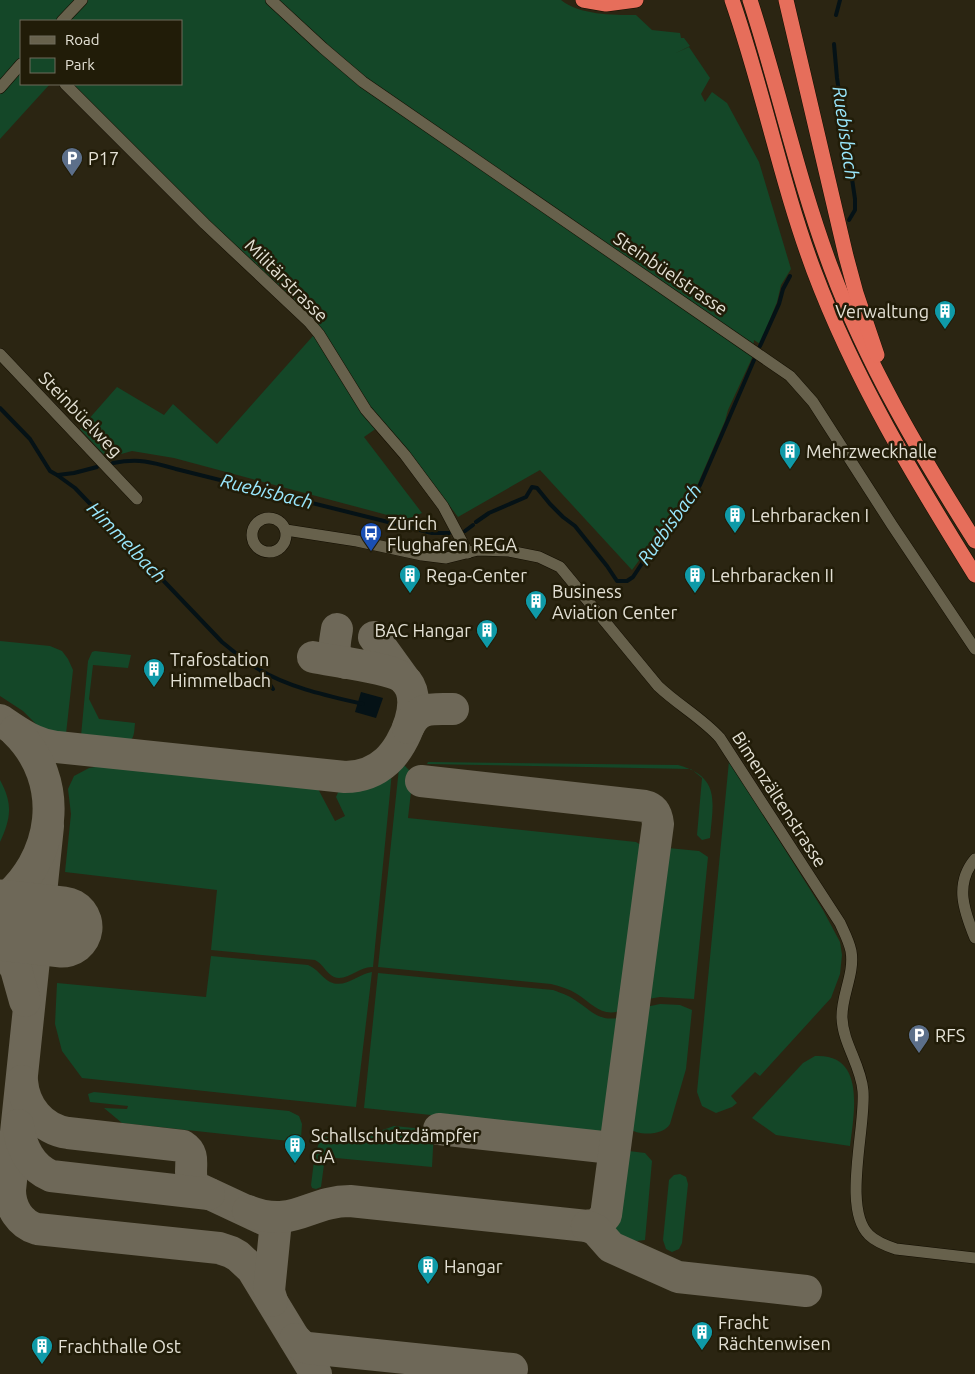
<svg xmlns="http://www.w3.org/2000/svg" width="975" height="1374" font-family="Ubuntu,sans-serif">
	<style>
		.green { fill: #144728 }
		.water { fill: #051216 }
		.lines { fill: none; stroke-linecap: round; stroke-linejoin: round }
		.stream { stroke: #051216; stroke-width: 4 }
		.taxiway { stroke: #6e6858; stroke-width: 32 }
		.runway { stroke: #6e6858; stroke-width: 81 }
		.minor-casing { stroke: #130e00; stroke-width: 12 }
		.motorway-casing { stroke: #130e00; stroke-width: 16 }
		.minor { stroke: #67614c; stroke-width: 11 }
		.motorway { stroke: #e66e5b; stroke-width: 15 }
		.labels { text-anchor: middle; dominant-baseline: central; stroke-width: 5; stroke-linejoin: round; paint-order: stroke }
		.poi-label { font-size: 18px; fill: #e4e1d5; stroke: #211c08; text-anchor: start }
		.street-label { font-size: 18px; fill: #e4e1d5; stroke: #211c08 }
		.water-label { font-size: 19px; font-style: italic; fill: #99e7fd; stroke: #211c08 }
	</style>
	<rect width="100%" height="100%" fill="#2b2512"/>
	<g class="green">
		<path d="M 0,0 L 561,0 C 580,15 612,15 636,15 L 652,30 L 680,33 L 681,38 L 684,38 L 690,46 L 676,53 L 689,47 L 710,78 L 701,94 L 705,102 L 712,92 L 727,103 L 759,162 L 791,269 L 781,285 L 777,302 L 760,344 L 754,340 L 752,358 L 728,410 L 725,421 L 693,495 L 671,517 L 632,570 L 540,470 L 458,517 L 428,477 L 384,423 L 364,437 L 422,513 L 406,520 L 174,458 L 132,451 L 107,458 L 80,429 L 117,387 L 164,415 L 173,404 L 217,444 L 320,328 L 308,312 L 210,222 L 70,84 L 181,84 L 181,21 L 21,21 L 21,84 L 50,84 L 0,139 Z"/>
		<path d="M 0,641 L 50,646 L 62,651 L 68,659 L 73,670 L 66,734 L 62,737 L 44,732 L 23,711 L 0,696 Z"/>
		<path d="M 95,651 L 131,655 L 128,668 L 93,665 L 89,699 L 99,719 L 135,723 C 134,732 135,740 126,743 L 84,738 L 81,736 L 88,661 L 92,652 Z"/>
		<path d="M 729,761 L 823,910 L 840,942 L 842,955 L 840,974 L 831,998 L 760,1076 L 755,1072 L 731,1096 L 737,1103 L 732,1107 L 716,1113 L 702,1106 L 697,1092 Z"/>
		<path d="M 428,762 L 678,765 C 721,777 713,802 710,838 L 702,840 L 697,835 L 702,778 L 691,769 L 427,764 Z"/>
		<path d="M 107,765 L 134,766 L 316,785 L 335,821 L 345,816 L 336,797 L 340,788 C 360,789 376,782 392,772 L 373,967 C 359,966 347,982 334,977 C 326,973 323,964 315,960 L 211,950 L 217,890 L 65,872 L 71,814 L 68,789 L 74,776 L 89,768 Z"/>
		<path d="M 404,765 L 413,774 L 408,818 L 636,842 L 644,847 L 647,857 L 626,1008 C 604,1020 594,1005 577,994 C 569,989 560,986 551,984 L 378,967 L 399,768 Z"/>
		<path d="M 0,780 C 13,804 11,818 0,842 Z"/>
		<path d="M 668,848 L 699,851 L 708,857 L 694,999 L 660,997 L 642,1000 L 661,858 Z"/>
		<path d="M 211,956 L 308,965 C 318,969 321,977 330,982 C 345,989 358,974 372,972 L 356,1107 L 82,1078 L 62,1051 L 55,1024 L 57,983 L 206,997 Z"/>
		<path d="M 378,973 L 553,990 C 561,993 568,995 575,1000 C 593,1012 601,1024 625,1016 L 609,1125 L 603,1130 L 595,1132 L 364,1108 Z"/>
		<path d="M 660,1004 L 680,1005 L 692,1010 L 686,1069 L 670,1124 C 663,1136 638,1136 628,1128 L 625,1121 L 641,1008 Z"/>
		<path d="M 815,1056 C 866,1053 854,1113 850,1146 L 776,1135 L 752,1118 L 803,1063 Z"/>
		<path d="M 94,1092 L 289,1111 L 299,1116 L 302,1124 L 300,1152 L 299,1152 L 289,1141 L 122,1123 L 104,1108 L 127,1109 L 128,1106 L 90,1102 L 88,1094 Z"/>
		<path d="M 394,1126 L 434,1130 L 432,1167 L 325,1157 L 321,1187 L 316,1189 L 312,1188 L 311,1185 L 315,1153 L 320,1141 L 325,1141 L 325,1137 L 358,1138 L 360,1133 L 374,1133 Z"/>
		<path d="M 621,1150 L 645,1153 L 652,1161 L 645,1240 L 637,1241 L 611,1237 Z"/>
		<path d="M 680,1174 L 686,1177 L 688,1184 L 682,1243 L 679,1249 L 672,1252 L 666,1249 L 663,1240 L 669,1180 L 674,1175 Z"/>
	</g>
	<path class="water" d="M 361,692 L 383,698 L 376,718 L 355,712 Z"/>
	<g class="lines">
		<g class="stream">
			<path d="M 836,15 L 840,0"/>
			<path d="M 834,44 L 837,78 L 855,199 L 855,210 L 849,220"/>
			<path d="M 760,346 L 779,304 L 783,289 L 790,276"/>
			<path d="M 0,408 L 30,439 L 50,471 L 57,475 L 75,488 L 222,642 C 234,652 246,662 260,670 C 290,688 329,696 363,704"/>
			<path d="M 113,463 C 139,458 152,462 176,469 L 432,533 L 449,533"/>
			<path d="M 58,475 L 74,473 L 97,467"/>
			<path d="M 476,522 L 489,513 L 526,497 L 532,487 L 537,488 L 550,504 L 563,517 L 575,526 L 607,566 L 617,581 L 627,581 L 633,577 L 672,518 L 694,495 L 700,485 L 754,360"/>
			<path d="M 465,531 L 473,525"/>
			<path d="M 261,671 L 273,689"/>
		</g>
		<g class="taxiway">
			<path d="M 337,629 C 335,643 330,657 346,663"/>
			<path d="M 374,637 L 405,680"/>
			<path d="M 0,720 C 19,733 34,744 57,747 L 345,777 C 361,777 375,772 387,761 C 405,745 426,697 403,678 C 391,668 331,661 313,657"/>
			<path d="M 408,728 C 418,706 432,709 453,709"/>
			<path d="M 48,826 L 10,1190 C 10,1208 20,1224 37,1229 L 219,1248 L 231,1252 L 238,1256 L 252,1269 L 316,1374"/>
			<path d="M 0,903 C 56,861 67,781 15,731"/>
			<path d="M 0,942 L 16,969 L 25,1001"/>
			<path d="M 22,1081 C 24,1106 41,1129 68,1133 L 183,1146 C 199,1156 185,1173 195,1187 L 272,1223 L 275,1231 L 269,1291 L 272,1301"/>
			<path d="M 18,1125 C 21,1147 30,1167 51,1176 L 209,1194"/>
			<path d="M 439,1129 L 603,1147 L 610,1151 L 613,1159"/>
			<path d="M 248,1211 C 294,1229 309,1201 350,1201 L 587,1226 L 598,1224 L 606,1215 L 658,824 C 657,814 654,808 645,806 L 421,781"/>
			<path d="M 587,1226 L 596,1230 L 611,1247 L 678,1277 L 806,1291"/>
			<path d="M 295,1339 L 302,1346 L 308,1348 L 512,1369"/>
		</g>
		<path class="runway" d="M 0,920 L 62,927"/>
		<g class="minor-casing">
			<g id="minor">
				<path d="M 271,0 L 323,48 L 363,82 L 790,376 L 813,402 L 892,525 L 975,649"/>
				<path d="M 62,21 L 82,0"/>
				<path d="M 65,84 L 205,224 L 309,322 L 319,334 L 366,410 L 405,455 L 443,506 L 468,553"/>
				<path d="M 0,88 L 21,64"/>
				<path d="M 0,354 L 137,499"/>
				<circle cx="269" cy="535" r="17"/>
				<path d="M 286,530 L 357,541 L 422,555 L 446,558 L 478,550 L 509,551 L 539,557 L 560,567 L 658,686 C 678,705 702,718 720,738 L 840,923 C 844,932 849,941 851,951 C 855,974 841,996 842,1018 C 843,1044 861,1065 863,1091 C 866,1127 842,1209 869,1235 C 876,1242 887,1246 896,1249 L 975,1258"/>
				<path d="M 975,859 C 954,884 964,911 975,938"/>
			</g>
		</g>
		<g class="motorway-casing">
			<g id="motorway">
				<path d="M 583,0 L 606,4 L 636,0"/>
				<path d="M 732,0 C 763,89 781,183 814,271 C 855,380 914,477 975,575"/>
				<path d="M 750,0 C 779,89 798,180 831,268 C 867,365 920,454 975,541"/>
				<path d="M 786,0 L 846,256 L 856,293 L 877,355"/>
			</g>
		</g>
		<use href="#minor" class="minor"/>
		<use href="#motorway" class="motorway"/>
	</g>
	<defs>
		<g id="parking-pin" transform="scale(1.125)"><path d="M0 17L-7.5 6A9.5 9.5 0 1 1 7.5 6Z" fill="#5c6f8a" stroke="#211c08"/><path d="M-3.5-5.5H1a3.5 3.5 0 0 1 0 7H-1V5.5H-3.5ZM-1-3.4V-.6H.8a1.4 1.4 0 0 0 0-2.8Z" fill="#fff"/></g>
		<g id="building-pin" transform="scale(1.125)"><path d="M0 17L-7.5 6A9.5 9.5 0 1 1 7.5 6Z" fill="#0f9aa8" stroke="#211c08"/><path d="M-4-6H4V6H1V3H-1V6H-4ZM-2.5-4.3h1.7v1.8h-1.7ZM.8-4.3h1.7v1.8H.8ZM-2.5-1h1.7V.8h-1.7ZM.8-1h1.7V.8H.8Z" fill="#fff"/></g>
		<g id="bus-pin" transform="scale(1.125)"><path d="M0 17L-7.5 6A9.5 9.5 0 1 1 7.5 6Z" fill="#1a4fb4" stroke="#211c08"/><path d="M-5-6H5V4H4V6H2V4H-2V6H-4V4H-5ZM-3.5-4V0h7V-4ZM-3.5 1.2v1.5H-2V1.2ZM2 1.2v1.5H3.5V1.2Z" fill="#fff"/></g>
	</defs>
	<g fill-rule="evenodd">
		<use href="#parking-pin" x="72" y="158"/>
		<use href="#building-pin" x="945" y="311"/>
		<use href="#building-pin" x="790" y="451"/>
		<use href="#building-pin" x="735" y="515"/>
		<use href="#bus-pin" x="371" y="533"/>
		<use href="#building-pin" x="410" y="575"/>
		<use href="#building-pin" x="695" y="575"/>
		<use href="#building-pin" x="536" y="601"/>
		<use href="#building-pin" x="487" y="630"/>
		<use href="#building-pin" x="154" y="669"/>
		<use href="#parking-pin" x="919" y="1035"/>
		<use href="#building-pin" x="295" y="1145"/>
		<use href="#building-pin" x="428" y="1266"/>
		<use href="#building-pin" x="702" y="1332"/>
		<use href="#building-pin" x="42" y="1346"/>
	</g>
	<g class="labels">
		<g class="poi-label">
			<text x="88" y="158">P17</text>
			<text x="929" y="311" text-anchor="end">Verwaltung</text>
			<text x="806" y="451">Mehrzweckhalle</text>
			<text x="751" y="515">Lehrbaracken I</text>
			<text x="387" y="523">Zürich<tspan x="387" dy="21">Flughafen REGA</tspan></text>
			<text x="426" y="575">Rega-Center</text>
			<text x="711" y="575">Lehrbaracken II</text>
			<text x="552" y="591">Business<tspan x="552" dy="21">Aviation Center</tspan></text>
			<text x="471" y="630" text-anchor="end">BAC Hangar</text>
			<text x="170" y="659">Trafostation<tspan x="170" dy="21">Himmelbach</tspan></text>
			<text x="935" y="1035">RFS</text>
			<text x="311" y="1135">Schallschutzdämpfer<tspan x="311" dy="21">GA</tspan></text>
			<text x="444" y="1266">Hangar</text>
			<text x="718" y="1322">Fracht<tspan x="718" dy="21">Rächtenwisen</tspan></text>
			<text x="58" y="1346">Frachthalle Ost</text>
		</g>
		<g class="street-label">
			<text transform="translate(671 273) rotate(34)">Steinbüelstrasse</text>
			<text transform="translate(287 280) rotate(45)">Militärstrasse</text>
			<text transform="translate(81 414) rotate(46)">Steinbüelweg</text>
			<text transform="translate(780 799) rotate(57)">Bimenzältenstrasse</text>
		</g>
		<g class="water-label">
			<text transform="translate(846 133) rotate(82)">Ruebisbach</text>
			<text transform="translate(267 491) rotate(14)">Ruebisbach</text>
			<text transform="translate(669 524) rotate(-54)">Ruebisbach</text>
			<text transform="translate(127 542) rotate(46)">Himmelbach</text>
		</g>
	</g>
	<rect x="20" y="20" width="162" height="65" fill="#211c08" stroke="#6f6b5a"/>
	<rect x="30" y="36" width="25" height="8" fill="#67614c" stroke="#6f6b5a"/>
	<text x="65" y="45" font-size="15" fill="#e4e1d5">Road</text>
	<rect x="30" y="58" width="25" height="15" fill="#144728" stroke="#6f6b5a"/>
	<text x="65" y="70" font-size="15" fill="#e4e1d5">Park</text>
</svg>
